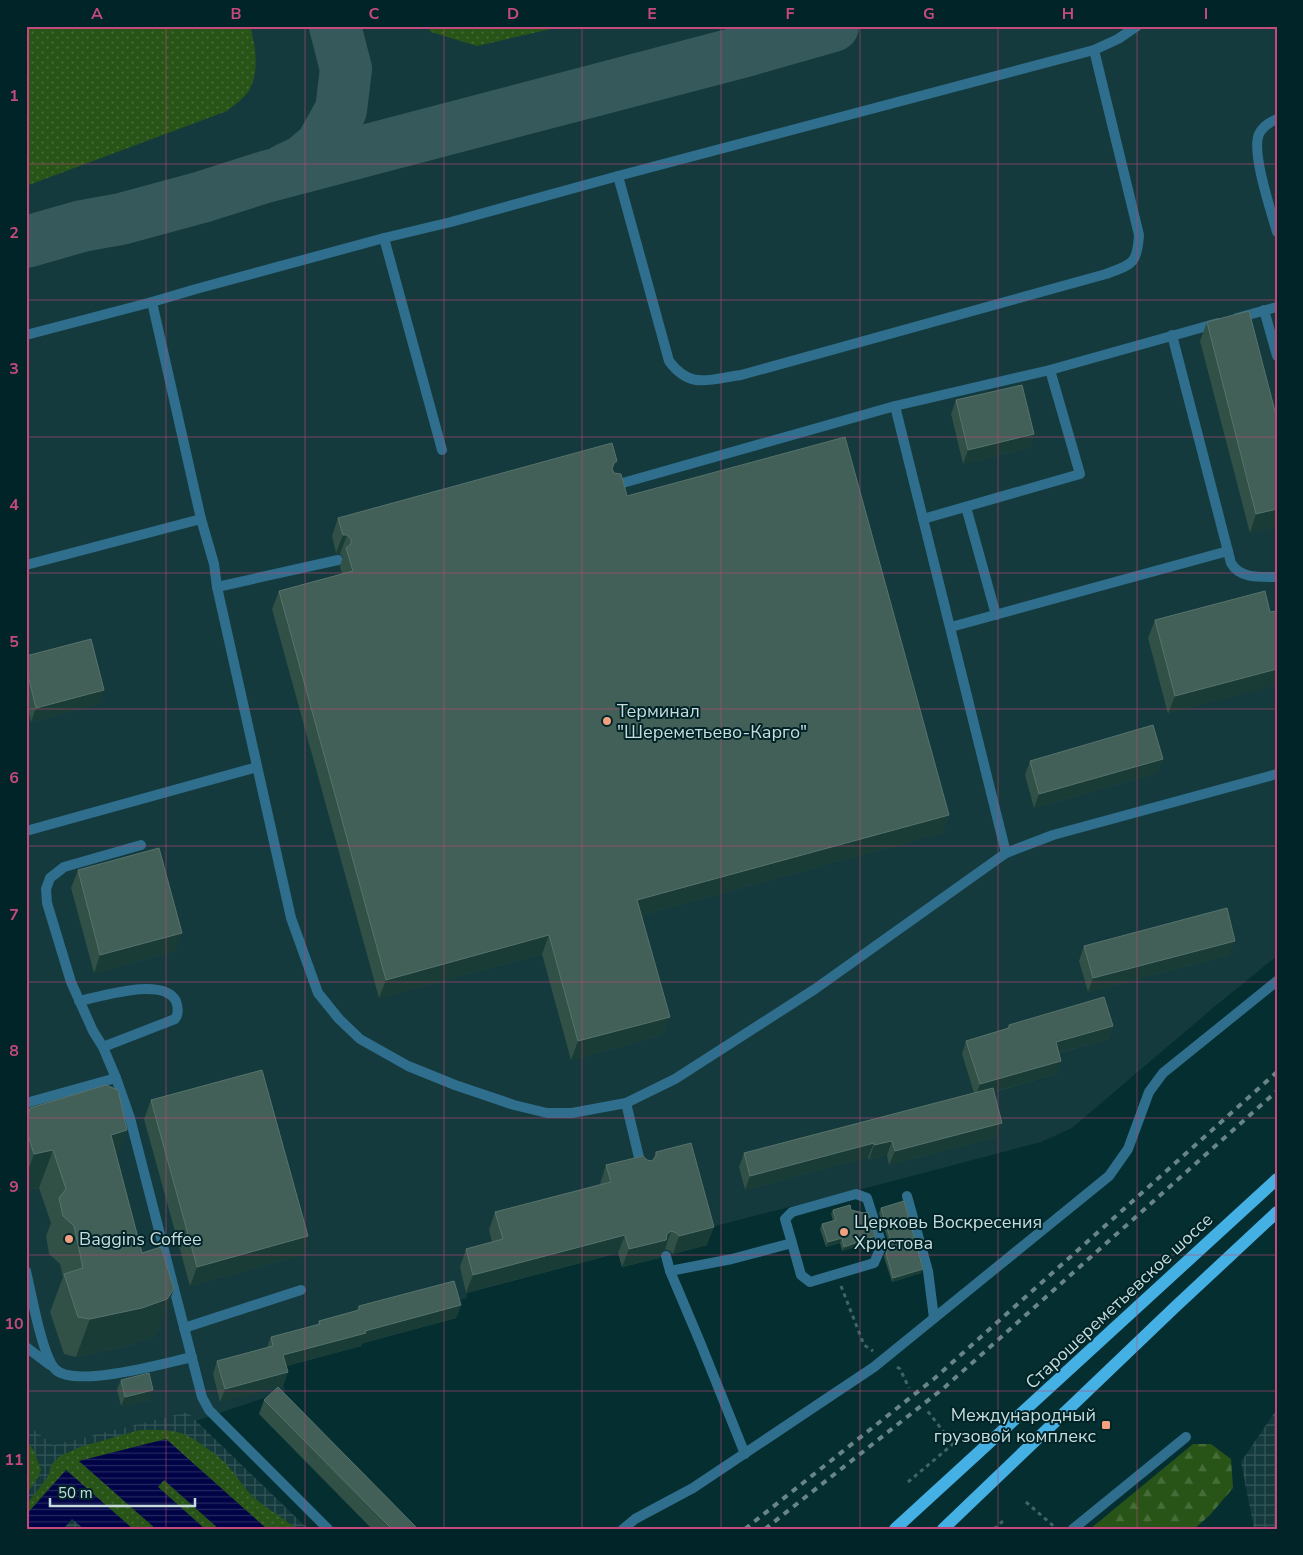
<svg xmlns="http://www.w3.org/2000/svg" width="1303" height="1555" font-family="'Nunito Sans',sans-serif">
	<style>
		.built { fill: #143a3d }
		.industrial { fill: url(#industrial-grid) }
		.grass { fill: url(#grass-dots) }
		.forest { fill: url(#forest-firs) }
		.water { fill: url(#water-rules) }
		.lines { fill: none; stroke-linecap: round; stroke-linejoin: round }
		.taxiway { stroke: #365a5c; stroke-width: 52 }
		.path { stroke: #426466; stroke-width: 3; stroke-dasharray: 4 4; stroke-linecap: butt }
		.lane { stroke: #2f6e8c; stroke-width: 10 }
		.primary { stroke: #45b0e3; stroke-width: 12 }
		.rail { stroke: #688688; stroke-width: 4; stroke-dasharray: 6 6; stroke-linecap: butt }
		.wall { fill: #315046 }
		.shaded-wall { fill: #193c37 }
		.building { fill: #426057; stroke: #57736c }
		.grid { fill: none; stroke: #c4497c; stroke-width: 1; stroke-opacity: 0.55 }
		.poi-dot { fill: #f2a07f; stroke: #002427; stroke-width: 2 }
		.labels { text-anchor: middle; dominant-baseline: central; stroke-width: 4; stroke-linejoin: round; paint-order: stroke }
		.poi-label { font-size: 18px; fill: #c8dcdd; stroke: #002427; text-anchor: start }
		.street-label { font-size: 18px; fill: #c8dcdd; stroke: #002427 }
		.neatline { fill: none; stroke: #c4497c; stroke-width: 2 }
		.grid-label { font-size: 16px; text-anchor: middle; font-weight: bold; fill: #c4497c }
	</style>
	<defs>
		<pattern id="industrial-grid" width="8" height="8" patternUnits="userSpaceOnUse" patternTransform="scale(1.25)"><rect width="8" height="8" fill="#143a3d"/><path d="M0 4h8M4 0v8" fill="none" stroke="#355659"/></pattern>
		<pattern id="grass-dots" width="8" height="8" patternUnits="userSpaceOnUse" patternTransform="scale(1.25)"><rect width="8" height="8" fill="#285417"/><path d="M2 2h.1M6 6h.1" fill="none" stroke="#466c38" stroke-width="1.8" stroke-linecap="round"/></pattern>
		<pattern id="forest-firs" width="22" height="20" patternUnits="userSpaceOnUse" patternTransform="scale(1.25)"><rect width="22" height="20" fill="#285417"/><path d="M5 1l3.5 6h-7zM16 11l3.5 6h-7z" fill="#466c38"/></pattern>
		<pattern id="water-rules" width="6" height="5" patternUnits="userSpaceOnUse" patternTransform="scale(1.25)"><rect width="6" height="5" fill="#000345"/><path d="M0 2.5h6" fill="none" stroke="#24275f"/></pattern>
	</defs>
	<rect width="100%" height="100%" fill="#052e31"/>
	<path class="built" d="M 26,26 L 1277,26 L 1277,956 L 1214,1007 L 1072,1128 L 1041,1142 L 893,1181 L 703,1229 L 707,1245 L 622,1267 L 618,1253 L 467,1293 L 467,1298 L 452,1302 L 456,1318 L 361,1344 L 361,1346 L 279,1368 L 285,1391 L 196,1421 L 187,1412 L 53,1445 L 26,1423 Z"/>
	<g class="industrial">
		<path d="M 1277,1409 L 1277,1529 L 1254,1529 L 1241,1462 Z"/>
		<path d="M 187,1412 L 308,1529 L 26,1529 L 26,1423 L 53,1445 Z"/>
	</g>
	<g class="grass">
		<path d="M 26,26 L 250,26 C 256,47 260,73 248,92 C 243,99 234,105 227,111 L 26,186 Z"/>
		<path d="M 427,26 L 564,26 L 477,46 L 431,32 Z"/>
		<path d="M 140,1430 C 169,1430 181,1428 205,1447 C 212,1452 220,1457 226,1464 C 236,1474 243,1487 253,1497 C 267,1509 283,1518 297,1529 L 267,1529 L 166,1439 L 79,1461 L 156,1529 L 133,1529 L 66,1470 L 26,1515 L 26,1505 L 48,1477 L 51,1465 L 60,1456 L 80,1447 Z"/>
		<path d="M 26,1439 L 34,1451 L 41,1470 L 38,1477 L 26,1495 Z"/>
		<path d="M 164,1480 L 219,1529 L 205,1529 L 158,1487 Z"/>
	</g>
	<path class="forest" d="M 1193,1444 L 1211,1444 L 1231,1459 L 1233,1488 L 1210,1515 L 1194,1529 L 1090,1529 Z"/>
	<g class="water">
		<path d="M 166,1439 L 267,1529 L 219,1529 L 164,1480 L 158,1487 L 205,1529 L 156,1529 L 79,1461 Z"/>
		<path d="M 66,1470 L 133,1529 L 84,1529 L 72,1519 L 65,1527 L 66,1529 L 26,1529 L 26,1515 Z"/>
	</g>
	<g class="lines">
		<g class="taxiway">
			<path d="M 286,169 L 303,161 L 321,146 L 341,110 L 346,69 L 335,26"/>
			<path d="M 26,242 L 82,226 L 121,219 L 202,197 L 265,177 L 749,50 L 833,26"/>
		</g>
		<g class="path">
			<path d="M 841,1286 L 864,1345 L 873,1351"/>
			<path d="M 897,1367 L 900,1369 L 909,1388"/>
			<path d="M 908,1482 L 953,1444 L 926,1409"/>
			<path d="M 1026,1502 L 1057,1529"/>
			<path d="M 994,1529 L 1003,1521"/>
		</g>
		<g class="lane">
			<path d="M 1277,119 C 1270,122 1263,126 1259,134 C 1251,152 1271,211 1277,232"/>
			<path d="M 618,176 L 669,361 C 690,390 710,379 741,375 L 1106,274 C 1132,264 1137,265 1139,235 L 1094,50"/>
			<path d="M 384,238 L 442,450"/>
			<path d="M 152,302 L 201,519 L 214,564 L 217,587 L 291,918 L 318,993 L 339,1019 L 360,1039 L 408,1066 L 455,1085 L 514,1105 L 547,1113 L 572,1113 L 626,1103"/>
			<path d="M 1264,310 L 1277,356"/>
			<path d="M 1237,318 L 1277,307"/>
			<path d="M 26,335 L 152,302 L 196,289 L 384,238 L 451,222 L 618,176 L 1094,50 L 1118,39 L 1137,26"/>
			<path d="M 1172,335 L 1231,563 C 1240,579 1260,577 1277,577"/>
			<path d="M 612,486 L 895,406"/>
			<path d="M 966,507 L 996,615"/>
			<path d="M 923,519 L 1080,474 L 1050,370"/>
			<path d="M 26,565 L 201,519"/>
			<path d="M 217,587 L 338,560"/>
			<path d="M 951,627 L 1228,551"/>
			<path d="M 26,831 L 257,767"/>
			<path d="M 141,845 L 64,867 L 50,878 L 46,889 L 47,903 L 71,982 L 93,1031 L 103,1047 L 116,1078 L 130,1118 L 202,1397 L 209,1410 L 328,1529"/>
			<path d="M 1006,853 L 1053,835 L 1277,774"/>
			<path d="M 79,1001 C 100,997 163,976 176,1001 C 178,1007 179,1014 175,1019 L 103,1047"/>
			<path d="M 26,1103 L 116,1078"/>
			<path d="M 642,1170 L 626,1103 L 675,1079 L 815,989 L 1006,853 L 895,406 L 1050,370 L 1218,323"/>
			<path d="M 907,1196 L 928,1271 L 934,1318"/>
			<path d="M 666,1256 L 670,1271"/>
			<path d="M 26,1271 C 31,1292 42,1355 55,1369 C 74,1389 165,1363 192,1357"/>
			<path d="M 184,1328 L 301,1290"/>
			<path d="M 26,1347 L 50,1365"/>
			<path d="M 745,1454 L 700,1342 L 670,1271 L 732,1259 L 792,1243 L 785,1219 L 792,1212 L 856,1194 L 867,1198 L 882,1245 L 874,1263 L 810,1282 L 801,1275 L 792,1243"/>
			<path d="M 623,1529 L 635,1519 L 693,1488 L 874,1367 L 1109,1176 L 1128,1149 L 1149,1092 L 1163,1073 L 1277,981"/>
			<path d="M 1073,1529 L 1186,1437"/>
		</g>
		<g class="primary">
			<path d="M 895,1529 L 1277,1179"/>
			<path d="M 943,1529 L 1174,1308 L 1277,1212"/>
		</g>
		<g class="rail">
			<path d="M 745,1529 L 935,1378 L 1277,1072"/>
			<path d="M 765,1529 L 945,1387 L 1277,1091"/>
		</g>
	</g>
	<g class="wall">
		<path d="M 1207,322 L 1277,526 L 1250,533 L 1200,341 Z"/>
		<path d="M 956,400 L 1034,434 L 1029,448 L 963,464 L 951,414 Z"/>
		<path d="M 617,461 L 613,471 L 627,496 L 949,815 L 942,833 L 642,915 L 663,1035 L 571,1060 L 542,954 L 379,998 L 272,609 L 279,591 L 342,574 L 340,567 L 343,557 L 340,554 L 336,553 L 332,536 L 338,518 Z"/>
		<path d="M 1270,612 L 1168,714 L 1148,638 L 1155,620 Z"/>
		<path d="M 26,656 L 99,704 L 31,722 L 26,702 Z"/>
		<path d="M 1163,759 L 1157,773 L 1034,808 L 1025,775 L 1030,761 Z"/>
		<path d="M 78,870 L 175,951 L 94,973 L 71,888 Z"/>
		<path d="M 1084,946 L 1230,955 L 1088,992 L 1079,961 Z"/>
		<path d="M 1009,1025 L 1113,1026 L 1108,1039 L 1059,1053 L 1061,1061 L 1056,1074 L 994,1092 L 997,1137 L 889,1165 L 887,1155 L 869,1160 L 868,1157 L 745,1190 L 739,1167 L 744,1153 L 974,1093 L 962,1054 L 966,1041 L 1007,1028 Z"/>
		<path d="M 151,1100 L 308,1236 L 302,1255 L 190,1286 L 144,1119 Z"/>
		<path d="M 30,1108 L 117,1158 L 160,1327 L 153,1337 L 128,1346 L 76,1357 L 64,1354 L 50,1312 L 63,1277 L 60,1264 L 49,1254 L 46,1236 L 51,1223 L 39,1188 L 26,1190 L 26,1118 Z"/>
		<path d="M 656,1152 L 707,1245 L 673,1254 L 670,1251 L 665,1249 L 662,1251 L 659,1258 L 622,1267 L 618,1253 L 466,1293 L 460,1267 L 466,1249 L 492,1242 L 489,1230 L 495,1212 L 600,1184 L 606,1165 L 652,1161 L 654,1158 Z"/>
		<path d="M 881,1208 L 923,1269 L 921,1273 L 892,1282 L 884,1257 L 888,1247 L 889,1243 L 879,1213 Z"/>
		<path d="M 833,1210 L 851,1210 L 873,1241 L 842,1251 L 840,1243 L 826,1247 L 820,1229 L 822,1224 L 833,1221 L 831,1214 Z"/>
		<path d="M 461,1305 L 456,1318 L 362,1343 L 361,1346 L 286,1366 L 288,1372 L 283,1385 L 220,1402 L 213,1374 L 217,1361 L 267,1347 L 271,1337 L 317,1325 L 319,1321 L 357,1310 L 359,1306 Z"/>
		<path d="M 121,1380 L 150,1400 L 121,1406 L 117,1389 Z"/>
		<path d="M 264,1400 L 418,1529 L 372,1529 L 259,1414 Z"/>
	</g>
	<g class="shaded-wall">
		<path d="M 1034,434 L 1029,448 L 963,464 L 968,450 Z"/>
		<path d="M 617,461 L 611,479 L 607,482 L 614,463 Z"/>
		<path d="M 1277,509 L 1277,526 L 1250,533 L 1256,514 Z"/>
		<path d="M 343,535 L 347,535 L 340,554 L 336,553 Z"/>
		<path d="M 1277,669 L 1277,685 L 1168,714 L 1175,696 Z"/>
		<path d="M 104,690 L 99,704 L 31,722 L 36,708 Z"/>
		<path d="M 1163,759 L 1157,773 L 1034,808 L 1039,794 Z"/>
		<path d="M 949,815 L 942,833 L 631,918 L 637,900 Z"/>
		<path d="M 182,933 L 175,951 L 94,973 L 100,955 Z"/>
		<path d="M 549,935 L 542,954 L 379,998 L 386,980 Z"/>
		<path d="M 1235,941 L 1230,955 L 1088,992 L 1093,978 Z"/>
		<path d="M 670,1017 L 663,1035 L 571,1060 L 578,1041 Z"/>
		<path d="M 1113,1026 L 1108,1039 L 1051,1055 L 1056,1042 Z"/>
		<path d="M 1061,1061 L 1056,1074 L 975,1097 L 980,1084 Z"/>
		<path d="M 1002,1123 L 997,1137 L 889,1165 L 895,1151 Z"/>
		<path d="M 127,1130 L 113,1168 L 111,1135 Z"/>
		<path d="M 892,1141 L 887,1155 L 869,1160 L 874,1145 Z"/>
		<path d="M 874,1143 L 868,1157 L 745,1190 L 750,1176 Z"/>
		<path d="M 53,1150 L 39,1188 L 26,1190 L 26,1176 L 34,1154 Z"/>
		<path d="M 714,1227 L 707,1245 L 673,1254 L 679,1236 Z"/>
		<path d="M 671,1231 L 665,1249 L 662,1251 L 659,1258 L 622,1267 L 629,1249 Z"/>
		<path d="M 625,1235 L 618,1253 L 466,1293 L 473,1275 Z"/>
		<path d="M 308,1236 L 302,1255 L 190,1286 L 197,1267 Z"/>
		<path d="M 875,1236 L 873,1241 L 842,1251 L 844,1247 Z"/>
		<path d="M 842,1238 L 840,1243 L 826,1247 L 828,1242 Z"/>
		<path d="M 923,1269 L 921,1273 L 892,1282 L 893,1278 Z"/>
		<path d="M 174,1289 L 160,1327 L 153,1337 L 128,1346 L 76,1357 L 90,1319 Z"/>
		<path d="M 461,1305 L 456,1318 L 362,1343 L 361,1346 L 279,1368 L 283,1355 L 365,1331 Z"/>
		<path d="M 288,1372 L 283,1385 L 220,1402 L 225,1389 Z"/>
		<path d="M 153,1390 L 150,1400 L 121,1406 L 125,1397 Z"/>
	</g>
	<g class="building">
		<path d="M 1249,311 L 1277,419 L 1277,509 L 1256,514 L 1207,322 Z"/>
		<path d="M 1022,385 L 1034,434 L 968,450 L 956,400 Z"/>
		<path d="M 845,437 L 949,815 L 637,900 L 670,1017 L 578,1041 L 549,935 L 386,980 L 279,591 L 353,571 L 346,548 L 351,544 L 351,539 L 347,535 L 343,535 L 338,518 L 612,443 L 617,461 L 614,463 L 612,469 L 614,473 L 621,474 L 627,496 Z"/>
		<path d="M 1265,591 L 1270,612 L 1277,611 L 1277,669 L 1175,696 L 1155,620 Z"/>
		<path d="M 91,639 L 104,690 L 36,708 L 26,667 L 26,656 Z"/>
		<path d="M 1153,725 L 1163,759 L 1039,794 L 1030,761 Z"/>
		<path d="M 159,848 L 182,933 L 100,955 L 78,870 Z"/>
		<path d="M 1227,908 L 1235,941 L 1093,978 L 1084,946 Z"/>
		<path d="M 1104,997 L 1113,1026 L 1056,1042 L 1061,1061 L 980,1084 L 966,1041 L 1009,1028 L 1009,1025 Z"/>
		<path d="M 262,1070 L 308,1236 L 197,1267 L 151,1100 Z"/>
		<path d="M 106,1085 L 118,1090 L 127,1130 L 111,1135 L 142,1253 L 161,1247 L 174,1289 L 167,1299 L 142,1308 L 90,1319 L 78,1317 L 64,1274 L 83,1268 L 74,1226 L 63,1216 L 59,1198 L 66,1189 L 53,1150 L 34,1154 L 26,1129 L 26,1126 L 30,1108 Z"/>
		<path d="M 993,1088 L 1002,1123 L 895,1151 L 892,1141 L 874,1145 L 874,1143 L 750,1176 L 744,1153 Z"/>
		<path d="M 691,1143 L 714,1227 L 679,1236 L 677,1233 L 671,1231 L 667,1234 L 666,1240 L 629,1249 L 625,1235 L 473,1275 L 466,1249 L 503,1239 L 495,1212 L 611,1182 L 606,1165 L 643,1156 L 647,1160 L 652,1161 L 656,1156 L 656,1152 Z"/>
		<path d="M 904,1201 L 923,1269 L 893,1278 L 886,1253 L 890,1243 L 890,1238 L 881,1208 Z"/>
		<path d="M 850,1205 L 851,1210 L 864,1213 L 868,1212 L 875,1236 L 844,1247 L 842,1238 L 828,1242 L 822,1224 L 836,1220 L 833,1210 Z"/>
		<path d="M 454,1281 L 461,1305 L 365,1331 L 366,1333 L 283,1355 L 288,1372 L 225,1389 L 217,1361 L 273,1346 L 271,1337 L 320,1324 L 319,1321 L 359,1310 L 359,1306 Z"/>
		<path d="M 149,1373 L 153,1390 L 125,1397 L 121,1380 Z"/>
		<path d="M 278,1387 L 418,1529 L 392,1529 L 264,1400 Z"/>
	</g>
	<path class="grid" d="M 166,26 L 166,1529M 305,26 L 305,1529M 444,26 L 444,1529M 582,26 L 582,1529M 721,26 L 721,1529M 860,26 L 860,1529M 998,26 L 998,1529M 1137,26 L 1137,1529M 26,164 L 1277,164M 26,300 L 1277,300M 26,437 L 1277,437M 26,573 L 1277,573M 26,709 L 1277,709M 26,846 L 1277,846M 26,982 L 1277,982M 26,1118 L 1277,1118M 26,1255 L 1277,1255M 26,1391 L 1277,1391"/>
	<g class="poi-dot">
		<circle cx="607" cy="721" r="5"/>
		<circle cx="844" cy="1232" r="5"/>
		<circle cx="69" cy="1239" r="5"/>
		<rect x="1101" y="1420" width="10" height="10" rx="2.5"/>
	</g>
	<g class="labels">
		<g class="poi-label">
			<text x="617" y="711">Терминал<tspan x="617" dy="21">"Шереметьево-Карго"</tspan></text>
			<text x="854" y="1222">Церковь Воскресения<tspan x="854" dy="21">Христова</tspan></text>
			<text x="79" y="1239">Baggins Coffee</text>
			<text x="1096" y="1415" text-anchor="end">Международный<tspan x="1096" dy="21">грузовой комплекс</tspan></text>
		</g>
		<g class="street-label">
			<text transform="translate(1119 1301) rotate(-43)">Старошереметьевское шоссе</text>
		</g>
	</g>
	<rect width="1303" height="1555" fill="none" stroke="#002427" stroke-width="55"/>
	<path d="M50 1498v8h145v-8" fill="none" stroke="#c8dcdd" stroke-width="2.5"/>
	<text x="58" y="1498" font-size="15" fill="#c8dcdd" stroke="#002427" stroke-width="4" paint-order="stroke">50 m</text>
	<rect x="28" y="28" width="1248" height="1500" class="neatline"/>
	<g class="grid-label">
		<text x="97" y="19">A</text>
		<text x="236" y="19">B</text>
		<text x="374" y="19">C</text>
		<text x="513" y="19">D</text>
		<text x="652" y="19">E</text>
		<text x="790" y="19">F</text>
		<text x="929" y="19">G</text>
		<text x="1068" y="19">H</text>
		<text x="1206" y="19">I</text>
		<text x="14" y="101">1</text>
		<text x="14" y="238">2</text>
		<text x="14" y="374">3</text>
		<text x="14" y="510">4</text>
		<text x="14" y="647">5</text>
		<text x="14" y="783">6</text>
		<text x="14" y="920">7</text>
		<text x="14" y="1056">8</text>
		<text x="14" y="1192">9</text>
		<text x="14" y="1329">10</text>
		<text x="14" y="1465">11</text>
	</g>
</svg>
